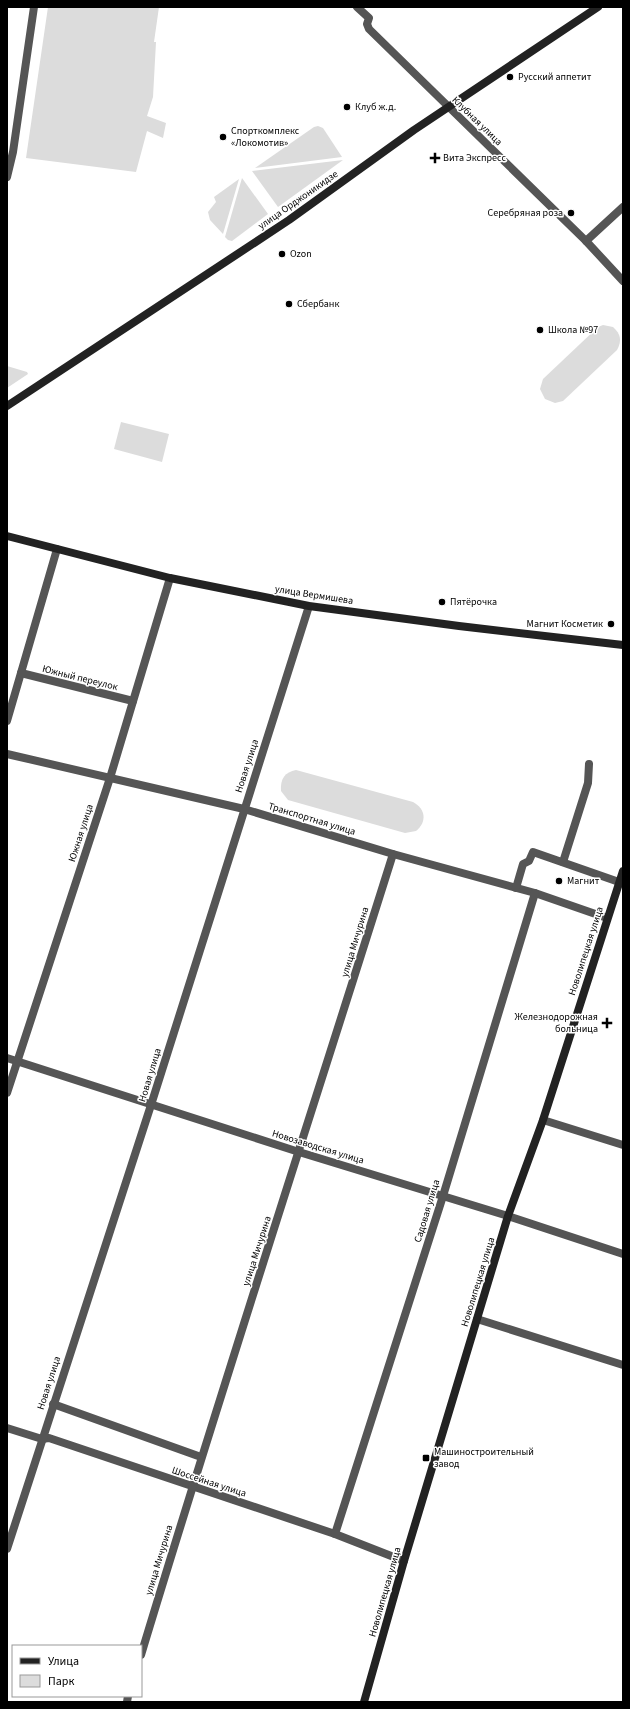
<svg xmlns="http://www.w3.org/2000/svg" width="630" height="1709" font-family="'Source Sans 3',sans-serif">
	<style>
		.green { fill: #dcdcdc }
		.lines { fill: none; stroke-linecap: round; stroke-linejoin: round }
		.street { stroke: #555; stroke-width: 8 }
		.secondary { stroke: #222; stroke-width: 8 }
		.poi-dot { fill: #000; stroke: #fff; stroke-width: 1.5 }
		.labels { text-anchor: middle; dominant-baseline: central; stroke-width: 3; stroke-linejoin: round; paint-order: stroke }
		.poi-label { font-size: 10px; fill: #000; stroke: #fff; text-anchor: start }
		.street-label { font-size: 10px; fill: #000; stroke: #fff }
	</style>
	<rect width="100%" height="100%" fill="#fff"/>
	<g class="green">
		<path d="M 48,7 L 159,7 L 154,42 L 156,42 L 153,97 L 147,116 L 166,123 L 163,138 L 147,131 L 136,172 L 26,158 Z"/>
		<path d="M 318,126 L 323,128 L 342,157 L 255,168 L 314,127 Z"/>
		<path d="M 343,160 L 278,207 L 252,171 Z"/>
		<path d="M 242,178 L 268,214 L 232,241 L 228,240 L 225,237 Z"/>
		<path d="M 239,179 L 223,234 L 210,220 L 208,212 L 216,202 L 214,197 Z"/>
		<path d="M 603,325 L 613,327 C 621,334 622,341 617,350 L 563,401 L 555,403 L 545,399 L 540,389 L 543,379 L 598,327 Z"/>
		<path d="M 7,366 L 27,372 L 28,374 L 7,388 Z"/>
		<path d="M 121,422 L 169,434 L 162,462 L 114,449 Z"/>
		<path d="M 296,770 L 413,802 C 426,809 427,822 416,831 L 405,833 L 288,800 L 281,791 C 280,779 285,772 296,770 Z"/>
	</g>
	<g class="lines">
		<g class="street">
			<path d="M 357,7 L 369,18 L 367,24 L 369,29 L 586,241 L 623,281"/>
			<path d="M 7,177 L 13,152 L 34,7"/>
			<path d="M 586,241 L 623,207"/>
			<path d="M 21,673 L 133,701"/>
			<path d="M 7,721 L 57,549"/>
			<path d="M 7,754 L 244,809 L 393,854 L 535,893 L 607,918"/>
			<path d="M 563,862 L 588,783 L 589,764"/>
			<path d="M 516,888 L 523,864 L 529,861 L 533,852 L 619,882"/>
			<path d="M 7,1058 L 299,1152 L 508,1216 L 623,1254"/>
			<path d="M 7,1093 L 110,778 L 170,578"/>
			<path d="M 543,1120 L 623,1145"/>
			<path d="M 477,1319 L 623,1365"/>
			<path d="M 53,1404 L 201,1457"/>
			<path d="M 7,1428 L 42,1439 L 49,1438 L 335,1534 L 404,1561"/>
			<path d="M 335,1534 L 443,1196 L 535,893"/>
			<path d="M 7,1549 L 151,1105 L 309,606"/>
			<path d="M 141,1655 C 222,1387 309,1121 393,854"/>
			<path d="M 127,1702 L 128,1696"/>
		</g>
		<g class="secondary">
			<path d="M 7,406 L 289,220 L 414,130 L 598,7"/>
			<path d="M 7,536 L 170,578 L 309,606 L 459,626 L 623,645"/>
			<path d="M 364,1702 L 404,1561 L 508,1216 L 543,1120 L 623,871"/>
		</g>
	</g>
	<g class="poi-dot">
		<circle cx="510" cy="77" r="4"/>
		<circle cx="347" cy="107" r="4"/>
		<circle cx="223" cy="137" r="4"/>
		<path d="M433 152h4v4h4v4h-4v4h-4v-4h-4v-4h4z"/>
		<circle cx="571" cy="213" r="4"/>
		<circle cx="282" cy="254" r="4"/>
		<circle cx="289" cy="304" r="4"/>
		<circle cx="540" cy="330" r="4"/>
		<circle cx="442" cy="602" r="4"/>
		<circle cx="611" cy="624" r="4"/>
		<circle cx="559" cy="881" r="4"/>
		<path d="M605 1017h4v4h4v4h-4v4h-4v-4h-4v-4h4z"/>
		<rect x="422" y="1454" width="8" height="8" rx="2"/>
	</g>
	<g class="labels">
		<g class="poi-label">
			<text x="518" y="77">Русский аппетит</text>
			<text x="355" y="107">Клуб ж.д.</text>
			<text x="231" y="131">Спорткомплекс<tspan x="231" dy="12">«Локомотив»</tspan></text>
			<text x="443" y="158">Вита Экспресс</text>
			<text x="563" y="213" text-anchor="end">Серебряная роза</text>
			<text x="290" y="254">Ozon</text>
			<text x="297" y="304">Сбербанк</text>
			<text x="548" y="330">Школа №97</text>
			<text x="450" y="602">Пятёрочка</text>
			<text x="603" y="624" text-anchor="end">Магнит Косметик</text>
			<text x="567" y="881">Магнит</text>
			<text x="598" y="1017" text-anchor="end">Железнодорожная<tspan x="598" dy="12">больница</tspan></text>
			<text x="434" y="1452">Машиностроительный<tspan x="434" dy="12">завод</tspan></text>
		</g>
		<g class="street-label">
			<text transform="translate(477 121) rotate(44)">Клубная улица</text>
			<text transform="translate(298 200) rotate(-35)">улица Орджоникидзе</text>
			<text transform="translate(314 595) rotate(9)">улица Вермишева</text>
			<text transform="translate(80 678) rotate(14)">Южный переулок</text>
			<text transform="translate(247 766) rotate(-72)">Новая улица</text>
			<text transform="translate(312 819) rotate(17)">Транспортная улица</text>
			<text transform="translate(81 833) rotate(-72)">Южная улица</text>
			<text transform="translate(355 942) rotate(-73)">улица Мичурина</text>
			<text transform="translate(586 951) rotate(-72)">Новолипецкая улица</text>
			<text transform="translate(150 1075) rotate(-73)">Новая улица</text>
			<text transform="translate(318 1147) rotate(17)">Новозаводская улица</text>
			<text transform="translate(427 1211) rotate(-73)">Садовая улица</text>
			<text transform="translate(257 1251) rotate(-72)">улица Мичурина</text>
			<text transform="translate(478 1282) rotate(-73)">Новолипецкая улица</text>
			<text transform="translate(49 1383) rotate(-72)">Новая улица</text>
			<text transform="translate(209 1482) rotate(18)">Шоссейная улица</text>
			<text transform="translate(159 1560) rotate(-73)">улица Мичурина</text>
			<text transform="translate(385 1592) rotate(-74)">Новолипецкая улица</text>
		</g>
	</g>
	<rect width="630" height="1709" fill="none" stroke="#000000" stroke-width="16"/>
	<rect x="12" y="1645" width="130" height="52" fill="#ffffff" stroke="#999999"/>
	<rect x="20" y="1658" width="20" height="6" fill="#222222" stroke="#999999"/>
	<text x="48" y="1665" font-size="12" fill="#000000">Улица</text>
	<rect x="20" y="1675" width="20" height="12" fill="#dcdcdc" stroke="#999999"/>
	<text x="48" y="1685" font-size="12" fill="#000000">Парк</text>
</svg>
